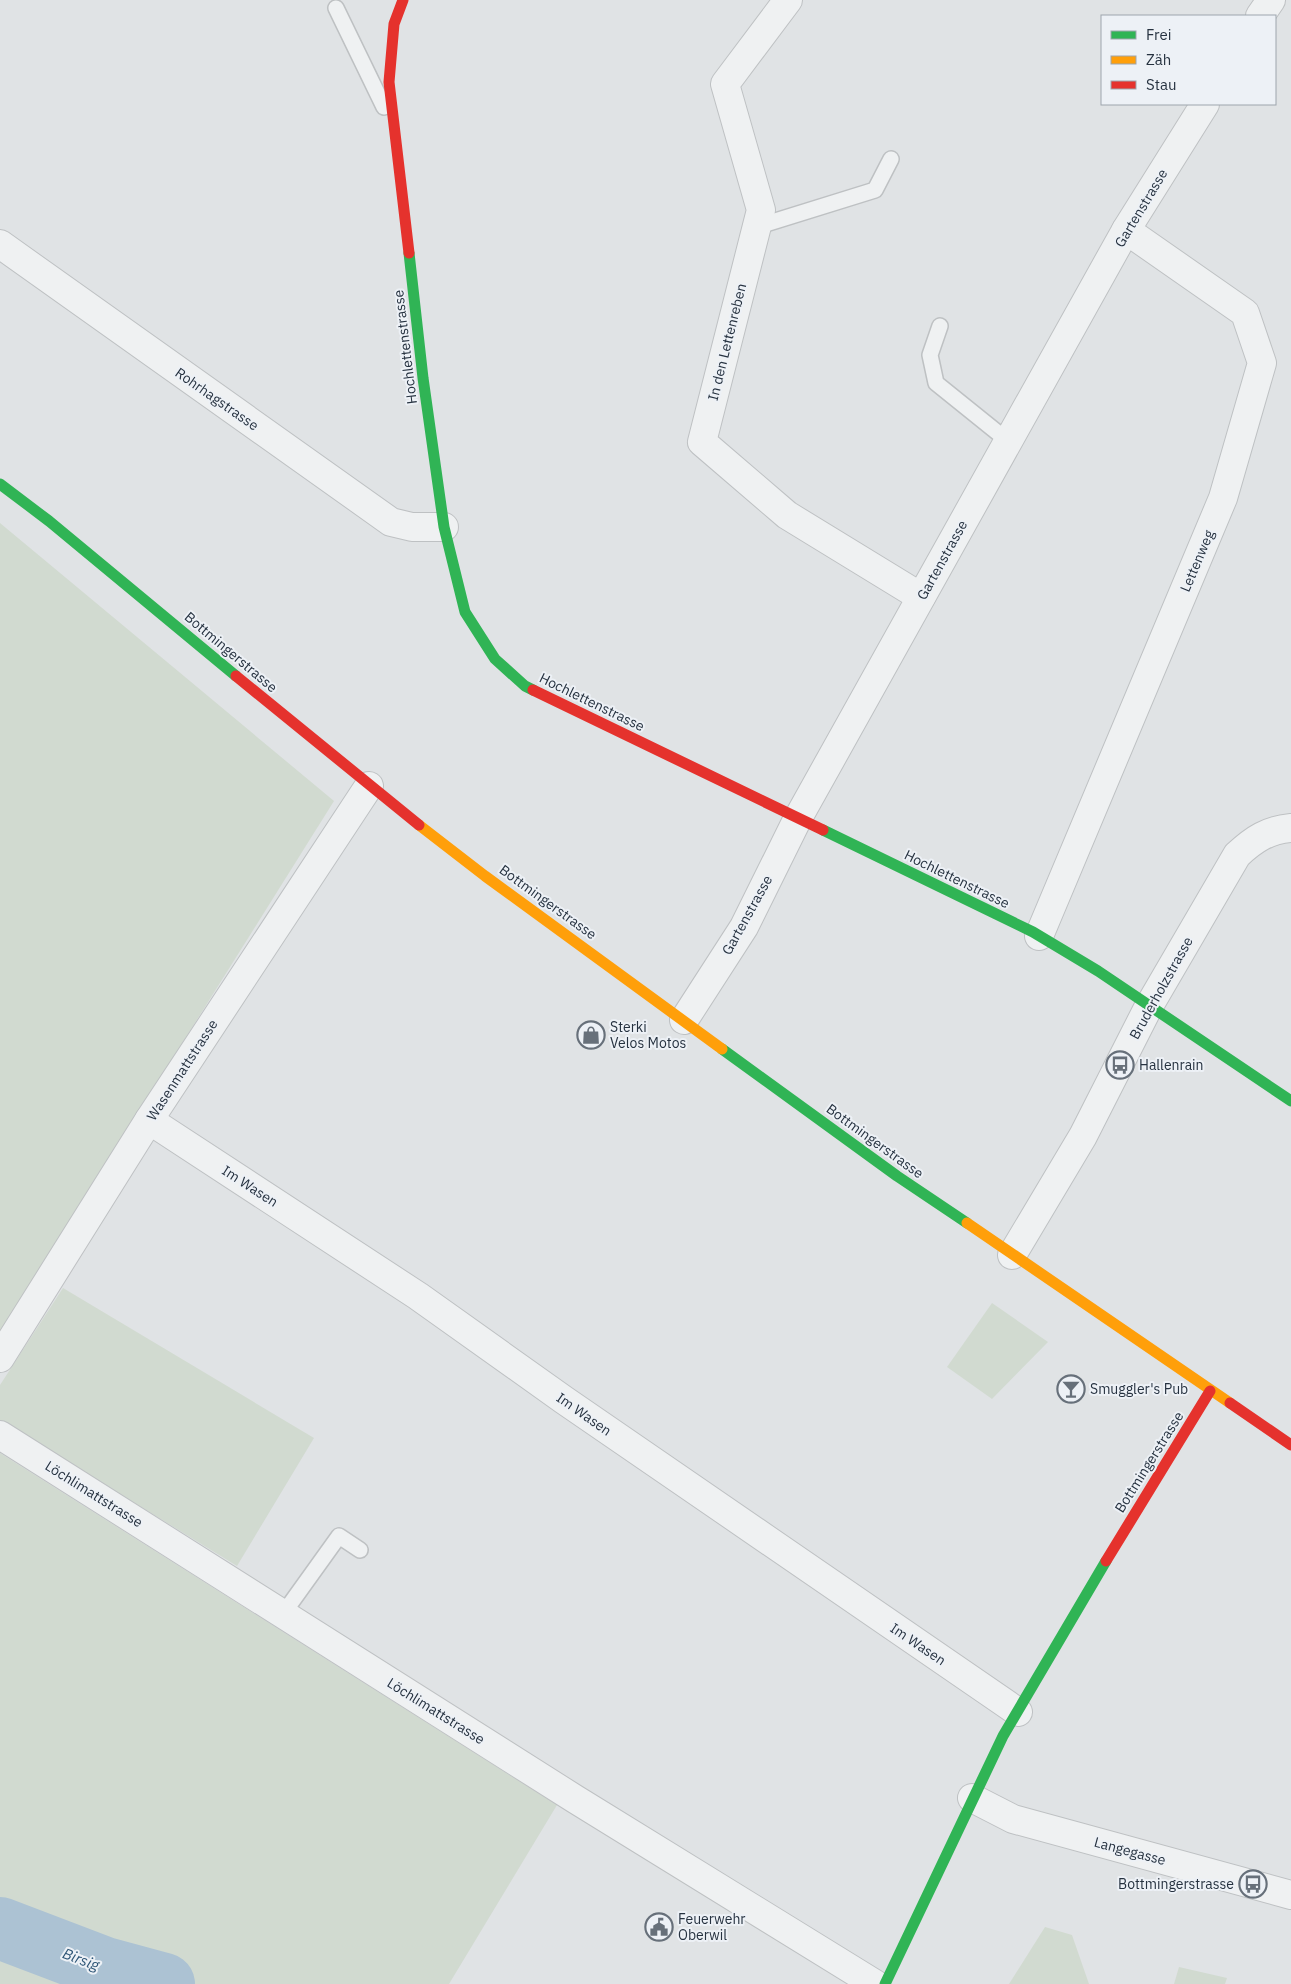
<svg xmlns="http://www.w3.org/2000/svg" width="1291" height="1984" font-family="'IBM Plex Sans',sans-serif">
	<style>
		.green { fill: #d1dad0 }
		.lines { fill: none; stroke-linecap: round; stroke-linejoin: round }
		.river { stroke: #acc2d3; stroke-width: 62 }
		.lane-casing { stroke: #bec1c3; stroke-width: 18 }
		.street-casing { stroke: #bec1c3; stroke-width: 30 }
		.lane { stroke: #eff1f2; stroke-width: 15 }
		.street { stroke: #eff1f2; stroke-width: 28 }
		.fast { stroke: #30b455; stroke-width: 11 }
		.slow { stroke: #ff9f0a; stroke-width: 11 }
		.jam { stroke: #e5322d; stroke-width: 11 }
		.labels { text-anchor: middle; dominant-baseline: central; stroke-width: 4; stroke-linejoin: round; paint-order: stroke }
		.street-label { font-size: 14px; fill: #263240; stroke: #edf1f6 }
		.poi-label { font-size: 14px; fill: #263240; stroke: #edf1f6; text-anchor: start }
		.water-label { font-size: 15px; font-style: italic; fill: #2d5576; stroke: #edf1f6 }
	</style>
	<rect width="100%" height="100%" fill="#e0e3e5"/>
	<g class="green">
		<path d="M 0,523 L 334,801 L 0,1334 Z"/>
		<path d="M 63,1288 L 314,1438 L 237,1566 L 0,1420 L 0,1385 Z"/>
		<path d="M 992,1303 L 1048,1342 L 992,1399 L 947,1367 Z"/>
		<path d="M 0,1453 L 557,1805 L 449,1984 L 0,1984 Z"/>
		<path d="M 1045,1927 L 1072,1935 L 1089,1984 L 1009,1984 Z"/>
		<path d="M 1179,1967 L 1227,1978 L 1225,1984 L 1174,1984 Z"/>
	</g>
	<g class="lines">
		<path class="river" d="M 0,1928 L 105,1968 L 164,1984"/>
		<g class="lane-casing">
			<g id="lane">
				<path d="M 336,8 L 384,107"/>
				<path d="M 756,227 L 875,190 L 891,159"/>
				<path d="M 940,326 L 930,355 L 936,383 L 1008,441"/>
				<path d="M 283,1614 L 339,1536 L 360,1550"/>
			</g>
		</g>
		<g class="street-casing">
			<g id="street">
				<path d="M 788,0 L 725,84 L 761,210 L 702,442 L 787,515 L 921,597"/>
				<path d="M 1260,16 L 1271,0"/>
				<path d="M 0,244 L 391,522 L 412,527 L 444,527"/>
				<path d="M 1039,936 L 1223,498 L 1262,363 L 1245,313 L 1126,230"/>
				<path d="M 684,1020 L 744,927 L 798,818 L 1126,230 L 1205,104"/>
				<path d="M 149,1120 L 418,1296 L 564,1400 L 1018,1712"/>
				<path d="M 1012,1255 L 1083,1136 L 1149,1006 L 1237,855 C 1254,839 1268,830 1291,828"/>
				<path d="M 0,1358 L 149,1120 L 369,786"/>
				<path d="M 0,1435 L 575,1799 L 875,1984"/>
				<path d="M 972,1798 L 1013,1819 L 1291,1895"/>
			</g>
		</g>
		<use href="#lane" class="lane"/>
		<use href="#street" class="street"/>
		<g class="fast">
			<path d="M 409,253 L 423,378 L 444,527 L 465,612 L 495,659 L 525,686 L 533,690"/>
			<path d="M 0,484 L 49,521 L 236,676"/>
			<path d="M 823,830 L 1033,932 L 1098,971 L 1291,1101"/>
			<path d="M 722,1049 L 897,1176 L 967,1223"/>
			<path d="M 885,1984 L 1003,1736 L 1106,1561"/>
		</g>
		<g class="slow">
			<path d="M 419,825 L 485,876 L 722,1049"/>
			<path d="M 967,1223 L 1230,1403"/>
		</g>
		<g class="jam">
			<path d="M 403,0 L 394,24 L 389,82 L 409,253"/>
			<path d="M 236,676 L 419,825"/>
			<path d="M 533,690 L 823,830"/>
			<path d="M 1230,1403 L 1291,1445"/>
			<path d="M 1106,1561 L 1210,1391"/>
		</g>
	</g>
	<defs>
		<g id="shop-ring" transform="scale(1.4375)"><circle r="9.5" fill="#edf1f6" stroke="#67707a" stroke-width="1.5"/><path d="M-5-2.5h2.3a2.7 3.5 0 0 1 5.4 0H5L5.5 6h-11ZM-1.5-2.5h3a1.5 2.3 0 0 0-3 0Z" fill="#67707a"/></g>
		<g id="bus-ring" transform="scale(1.4375)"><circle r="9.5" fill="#edf1f6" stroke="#67707a" stroke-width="1.5"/><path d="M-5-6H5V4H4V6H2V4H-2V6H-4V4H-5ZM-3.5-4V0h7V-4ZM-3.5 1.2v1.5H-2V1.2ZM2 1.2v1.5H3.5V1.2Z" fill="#67707a"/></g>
		<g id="bar-ring" transform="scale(1.4375)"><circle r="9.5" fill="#edf1f6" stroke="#67707a" stroke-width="1.5"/><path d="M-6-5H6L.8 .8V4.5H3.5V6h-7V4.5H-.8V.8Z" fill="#67707a"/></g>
		<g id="civic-ring" transform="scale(1.4375)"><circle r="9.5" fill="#edf1f6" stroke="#67707a" stroke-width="1.5"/><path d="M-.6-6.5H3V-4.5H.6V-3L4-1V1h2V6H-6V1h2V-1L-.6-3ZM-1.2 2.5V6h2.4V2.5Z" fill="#67707a"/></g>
	</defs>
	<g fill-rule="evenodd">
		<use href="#shop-ring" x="591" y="1035"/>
		<use href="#bus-ring" x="1120" y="1065"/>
		<use href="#bar-ring" x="1071" y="1389"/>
		<use href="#bus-ring" x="1253" y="1884"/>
		<use href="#civic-ring" x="659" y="1927"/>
	</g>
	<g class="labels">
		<g class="street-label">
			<text transform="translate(1141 208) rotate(-59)">Gartenstrasse</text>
			<text transform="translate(727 342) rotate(-76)">In den Lettenreben</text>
			<text transform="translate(405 347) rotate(-97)">Hochlettenstrasse</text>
			<text transform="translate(217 399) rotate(35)">Rohrhagstrasse</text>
			<text transform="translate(942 560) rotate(-61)">Gartenstrasse</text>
			<text transform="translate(1197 561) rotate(-67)">Lettenweg</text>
			<text transform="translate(231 652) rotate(40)">Bottmingerstrasse</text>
			<text transform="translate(592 702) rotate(26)">Hochlettenstrasse</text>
			<text transform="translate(957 879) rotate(26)">Hochlettenstrasse</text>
			<text transform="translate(548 902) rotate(36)">Bottmingerstrasse</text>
			<text transform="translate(747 915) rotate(-61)">Gartenstrasse</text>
			<text transform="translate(1161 988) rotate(-61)">Bruderholzstrasse</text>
			<text transform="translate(182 1070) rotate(-57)">Wasenmattstrasse</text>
			<text transform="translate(875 1141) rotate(36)">Bottmingerstrasse</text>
			<text transform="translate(250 1186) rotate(33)">Im Wasen</text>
			<text transform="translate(584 1414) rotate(35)">Im Wasen</text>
			<text transform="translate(1149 1462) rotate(-58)">Bottmingerstrasse</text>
			<text transform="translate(94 1494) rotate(32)">Löchlimattstrasse</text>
			<text transform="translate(918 1644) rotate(34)">Im Wasen</text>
			<text transform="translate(436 1711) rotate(32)">Löchlimattstrasse</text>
			<text transform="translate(1130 1851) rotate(15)">Langegasse</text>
		</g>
		<g class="poi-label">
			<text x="610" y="1027">Sterki<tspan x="610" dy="16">Velos Motos</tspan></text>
			<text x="1139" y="1065">Hallenrain</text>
			<text x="1090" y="1389">Smuggler's Pub</text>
			<text x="1234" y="1884" text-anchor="end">Bottmingerstrasse</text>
			<text x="678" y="1919">Feuerwehr<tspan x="678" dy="16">Oberwil</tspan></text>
		</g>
		<g class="water-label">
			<text transform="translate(81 1959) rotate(21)">Birsig</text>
		</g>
	</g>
	<rect x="1101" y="15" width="175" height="90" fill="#edf1f6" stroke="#9da5ad"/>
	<rect x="1111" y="31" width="25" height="8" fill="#30b455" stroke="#9da5ad"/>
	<text x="1146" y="40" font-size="15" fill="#263240">Frei</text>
	<rect x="1111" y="56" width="25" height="8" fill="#ff9f0a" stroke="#9da5ad"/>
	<text x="1146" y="65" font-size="15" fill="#263240">Zäh</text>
	<rect x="1111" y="81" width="25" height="8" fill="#e5322d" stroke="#9da5ad"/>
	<text x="1146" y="90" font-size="15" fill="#263240">Stau</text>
</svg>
